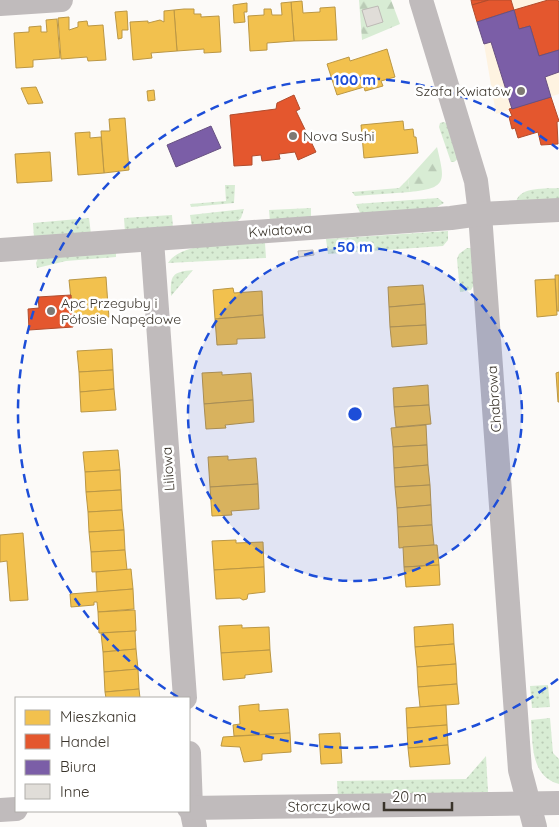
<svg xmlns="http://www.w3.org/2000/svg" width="559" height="827" font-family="Quicksand,sans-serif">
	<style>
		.built { fill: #fef3e1 }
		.grass { fill: url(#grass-dots) }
		.forest { fill: url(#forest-firs) }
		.homes { fill: #f2c14e; stroke: #bb9744 }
		.shops { fill: #e4572e; stroke: #b14c2d }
		.offices { fill: #7b5ea7; stroke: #685182 }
		.building { fill: #e0ddd8; stroke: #bdbab5 }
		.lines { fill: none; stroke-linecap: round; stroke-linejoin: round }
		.street { stroke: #c0bbbc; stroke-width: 24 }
		.ring { fill: none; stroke: #1d4ed8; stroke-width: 2.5; stroke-dasharray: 9 6 }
		.poi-dot { fill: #7e7973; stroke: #fff; stroke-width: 2 }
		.labels { text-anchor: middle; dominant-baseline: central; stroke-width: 5; stroke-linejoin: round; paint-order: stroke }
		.poi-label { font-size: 14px; fill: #3a342b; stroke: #fff; text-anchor: start }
		.street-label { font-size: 14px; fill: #3a342b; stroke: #fff }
		.centre { fill: #1d4ed8; stroke: #fff; stroke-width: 2.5 }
		.ring-label { font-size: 15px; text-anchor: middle; font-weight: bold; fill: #1d4ed8; stroke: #fff; stroke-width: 5; stroke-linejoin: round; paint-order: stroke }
	</style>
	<defs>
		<pattern id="grass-dots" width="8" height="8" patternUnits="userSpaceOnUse" patternTransform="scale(1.25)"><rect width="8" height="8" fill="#d8ecd4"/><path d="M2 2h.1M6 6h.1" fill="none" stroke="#bacbb6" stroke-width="1.8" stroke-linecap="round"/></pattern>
		<pattern id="forest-firs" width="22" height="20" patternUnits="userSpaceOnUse" patternTransform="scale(1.25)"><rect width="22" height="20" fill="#d8ecd4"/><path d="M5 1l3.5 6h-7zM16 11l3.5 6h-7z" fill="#bacbb6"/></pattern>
	</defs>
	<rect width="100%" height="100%" fill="#fcfaf8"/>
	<path class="built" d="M 471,0 L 559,0 L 559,94 L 496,114 L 484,44 Z"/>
	<g class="grass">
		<path d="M 444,122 L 449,125 L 458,159 L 454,162 L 451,162 L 439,127 L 440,123 Z"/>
		<path d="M 408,179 L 410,192 L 355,196 L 352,192 L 399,188 Z"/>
		<path d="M 225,185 L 235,185 L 234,203 L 191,207 L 190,204 L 226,201 Z"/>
		<path d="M 559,188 L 559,201 L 516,202 C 520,186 546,189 559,188 Z"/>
		<path d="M 438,198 L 444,203 L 435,208 L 361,215 L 356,204 Z"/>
		<path d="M 311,208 L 311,220 L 270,222 L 269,210 Z"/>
		<path d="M 244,209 L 241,218 L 238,221 L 192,227 L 190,215 Z"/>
		<path d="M 172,215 L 173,229 L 125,232 L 124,218 Z"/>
		<path d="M 89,218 L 91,234 L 34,238 L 33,223 Z"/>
		<path d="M 448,231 L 448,240 L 443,246 L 328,254 L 326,239 Z"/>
		<path d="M 265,243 L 266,258 L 168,263 C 182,240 239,244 265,243 Z"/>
		<path d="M 467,248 L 471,248 L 475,283 L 471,290 L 460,292 L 457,259 L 459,254 Z"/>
		<path d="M 116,253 L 116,257 L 66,261 L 37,268 L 36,263 L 38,258 Z"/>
		<path d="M 193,270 L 171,296 C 170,275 172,272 193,270 Z"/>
		<path d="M 548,685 L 550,707 L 532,708 L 530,686 Z"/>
		<path d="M 550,718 L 553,753 L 559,759 L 559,784 C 530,776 533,744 531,720 Z"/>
		<path d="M 486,756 L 488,792 L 338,797 L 337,781 L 466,779 Z"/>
	</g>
	<g class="forest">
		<path d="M 359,0 L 391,0 L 400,24 L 362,40 Z"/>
		<path d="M 437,147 C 445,181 448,188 410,192 L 408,179 Z"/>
	</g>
	<g class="homes">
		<path d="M 302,1 L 303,13 L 320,12 L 320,8 L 335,7 L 337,40 L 294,41 L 291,2 Z"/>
		<path d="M 291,2 L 294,41 L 267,43 L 267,50 L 250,51 L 248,16 L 264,15 L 264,9 L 271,9 L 272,15 L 282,15 L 281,3 Z"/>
		<path d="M 247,3 L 247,12 L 244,12 L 245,22 L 234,23 L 233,5 Z"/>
		<path d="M 184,9 L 194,9 L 194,14 L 201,14 L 201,17 L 219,16 L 221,52 L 204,53 L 204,49 L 177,51 L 174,10 Z"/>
		<path d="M 174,10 L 177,51 L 151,53 L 152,58 L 133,60 L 130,22 L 148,21 L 148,23 L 160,20 L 164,22 L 164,11 Z"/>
		<path d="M 127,11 L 128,30 L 122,30 L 122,38 L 118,39 L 115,12 Z"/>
		<path d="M 69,17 L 69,30 L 78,27 L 78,22 L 87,21 L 88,26 L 103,25 L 106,60 L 88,61 L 87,57 L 61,59 L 58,18 Z"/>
		<path d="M 57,19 L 60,58 L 33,60 L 33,67 L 16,68 L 14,33 L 29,32 L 29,27 L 41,26 L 41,32 L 47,32 L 46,20 Z"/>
		<path d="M 387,49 L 395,77 L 381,81 L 383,86 L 365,91 L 364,87 L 337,95 L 327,64 L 349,57 L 350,61 Z"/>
		<path d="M 36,87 L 43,103 L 28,104 L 21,88 Z"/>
		<path d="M 154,90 L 155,100 L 148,101 L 147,91 Z"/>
		<path d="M 125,118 L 129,170 L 104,173 L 101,131 L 110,131 L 109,119 Z"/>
		<path d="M 403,121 L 404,130 L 413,129 L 414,137 L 416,137 L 418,153 L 364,158 L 361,125 Z"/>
		<path d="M 90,132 L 90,138 L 101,137 L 104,173 L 78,175 L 75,133 Z"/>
		<path d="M 50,152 L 52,181 L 17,183 L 15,154 Z"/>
		<path d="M 555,275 L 559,275 L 559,311 L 557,311 Z"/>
		<path d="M 106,277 L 108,306 L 72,309 L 69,280 Z"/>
		<path d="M 555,279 L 557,315 L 537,317 L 535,280 Z"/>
		<path d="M 423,285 L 425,304 L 389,307 L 388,287 Z"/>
		<path d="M 233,288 L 234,293 L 262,291 L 263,315 L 215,319 L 213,290 Z"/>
		<path d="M 425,304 L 426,325 L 390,327 L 389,307 Z"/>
		<path d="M 108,306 L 109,317 L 73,320 L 72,309 Z"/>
		<path d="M 263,315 L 265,338 L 237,339 L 237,344 L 217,345 L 215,319 Z"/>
		<path d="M 426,325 L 427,344 L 392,347 L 390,327 Z"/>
		<path d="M 112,349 L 113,370 L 79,372 L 77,351 Z"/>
		<path d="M 113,370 L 114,389 L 80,392 L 79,372 Z"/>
		<path d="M 222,372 L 222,375 L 251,373 L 253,400 L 204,404 L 202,373 Z"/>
		<path d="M 559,372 L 559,402 L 558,402 L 556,373 Z"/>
		<path d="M 428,385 L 429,405 L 394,407 L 393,388 Z"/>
		<path d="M 114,389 L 116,410 L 81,412 L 80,392 Z"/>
		<path d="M 253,400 L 254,422 L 225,425 L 226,428 L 206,429 L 204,404 Z"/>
		<path d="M 429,405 L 431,424 L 396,427 L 394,407 Z"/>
		<path d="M 426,425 L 427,445 L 393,447 L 391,428 Z"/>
		<path d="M 427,445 L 428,465 L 394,468 L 393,447 Z"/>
		<path d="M 118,450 L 120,470 L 85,472 L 83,452 Z"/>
		<path d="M 228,456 L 228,460 L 256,458 L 258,484 L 210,487 L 208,457 Z"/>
		<path d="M 428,465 L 430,485 L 395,487 L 394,468 Z"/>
		<path d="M 120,470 L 121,490 L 86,492 L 85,472 Z"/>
		<path d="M 258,484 L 259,509 L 231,511 L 232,515 L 212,516 L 210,487 Z"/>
		<path d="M 430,485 L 431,505 L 397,508 L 395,487 Z"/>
		<path d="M 121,490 L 122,510 L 88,512 L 86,492 Z"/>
		<path d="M 431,505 L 432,525 L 398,527 L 397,508 Z"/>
		<path d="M 122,510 L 124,530 L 89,532 L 88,512 Z"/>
		<path d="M 432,525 L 434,545 L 399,548 L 398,527 Z"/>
		<path d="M 124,530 L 125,550 L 91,552 L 89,532 Z"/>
		<path d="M 23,533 L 28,600 L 10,601 L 7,561 L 0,562 L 0,535 Z"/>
		<path d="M 236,540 L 236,543 L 263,542 L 264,567 L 214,570 L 212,541 Z"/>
		<path d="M 434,545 L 437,545 L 439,565 L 404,567 L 403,547 Z"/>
		<path d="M 125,550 L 127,570 L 92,572 L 91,552 Z"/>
		<path d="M 439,565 L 440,585 L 406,587 L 404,567 Z"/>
		<path d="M 264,567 L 265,592 L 248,594 L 247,599 L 243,600 L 240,598 L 216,599 L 214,570 Z"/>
		<path d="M 131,569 L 133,589 L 97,592 L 96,572 Z"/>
		<path d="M 133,589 L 134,609 L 98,612 L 97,602 L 94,602 L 94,605 L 71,607 L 70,594 Z"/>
		<path d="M 135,610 L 136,631 L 99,633 L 98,612 Z"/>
		<path d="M 453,624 L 454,644 L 415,647 L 414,627 Z"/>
		<path d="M 242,625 L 242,628 L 269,627 L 270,650 L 221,653 L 219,626 Z"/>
		<path d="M 135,631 L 136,649 L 103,652 L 101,633 Z"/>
		<path d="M 454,644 L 456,664 L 417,667 L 415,647 Z"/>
		<path d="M 136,649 L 138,669 L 104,672 L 103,652 Z"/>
		<path d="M 270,650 L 272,672 L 245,675 L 245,678 L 223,680 L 221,653 Z"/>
		<path d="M 456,664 L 457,684 L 418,687 L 417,667 Z"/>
		<path d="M 138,669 L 139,689 L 105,692 L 104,672 Z"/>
		<path d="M 457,684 L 459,704 L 420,707 L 418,687 Z"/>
		<path d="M 139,689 L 140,698 L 106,698 L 105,692 Z"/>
		<path d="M 259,704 L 259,711 L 288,709 L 290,733 L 234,736 L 233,725 L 240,724 L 239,706 Z"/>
		<path d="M 446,705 L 447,725 L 407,728 L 406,708 Z"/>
		<path d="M 447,725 L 448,745 L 408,748 L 407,728 Z"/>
		<path d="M 290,733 L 291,752 L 262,754 L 262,760 L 244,762 L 240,747 L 221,746 L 223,737 Z"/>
		<path d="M 340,733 L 342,763 L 321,764 L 319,734 Z"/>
		<path d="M 448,745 L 450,764 L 410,767 L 408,748 Z"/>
	</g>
	<g class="shops">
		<path d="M 471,0 L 489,0 L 472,5 Z"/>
		<path d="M 489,0 L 511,0 L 514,10 L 477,22 L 472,5 Z"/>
		<path d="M 548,0 L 558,0 L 559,3 L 559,50 L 539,56 L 530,26 L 519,29 L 514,10 Z"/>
		<path d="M 294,95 L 300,109 L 296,111 L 316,152 L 298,160 L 295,152 L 279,154 L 280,159 L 262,161 L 261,155 L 252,156 L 252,165 L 234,166 L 230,115 L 276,109 L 277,103 Z"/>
		<path d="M 551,97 L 559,121 L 557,122 L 558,144 L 541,145 L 538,132 L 518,138 L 515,128 L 512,129 L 509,117 L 512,116 L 509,109 Z"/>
		<path d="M 71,295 L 73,327 L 29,330 L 28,309 L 39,308 L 38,297 Z"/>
	</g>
	<g class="offices">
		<path d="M 514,10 L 519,29 L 530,26 L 539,56 L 559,50 L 559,72 L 545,77 L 551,97 L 512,109 L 491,42 L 484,44 L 477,22 Z"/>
		<path d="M 211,126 L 221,148 L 176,167 L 167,145 Z"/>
	</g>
	<g class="building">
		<path d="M 378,6 L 383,22 L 367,27 L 362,10 Z"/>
		<path d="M 313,250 L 314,255 L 299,257 L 298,251 Z"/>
	</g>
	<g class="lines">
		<g class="street">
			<path d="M 421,0 L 476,181 L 480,214 L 520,770 L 535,827"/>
			<path d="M 0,4 L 61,0"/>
			<path d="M 152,240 L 185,698"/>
			<path d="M 0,250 L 451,218 L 480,214 L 559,210"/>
			<path d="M 189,753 L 191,808 L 195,827"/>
			<path d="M 189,808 L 559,803"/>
			<path d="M 0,810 L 16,809"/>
		</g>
	</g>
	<circle cx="355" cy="414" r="167" fill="#1d4ed8" fill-opacity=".12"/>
	<g class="ring">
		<circle cx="355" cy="414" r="167"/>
		<path d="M558 679A334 334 0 0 1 191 705M178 697A334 334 0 1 1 558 149"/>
	</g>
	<g class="poi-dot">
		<circle cx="521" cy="91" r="5"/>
		<circle cx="293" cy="136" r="5"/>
		<circle cx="51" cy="311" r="5"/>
	</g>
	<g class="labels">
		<g class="poi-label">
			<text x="511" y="91" text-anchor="end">Szafa Kwiatów</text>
			<text x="303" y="136">Nova Sushi</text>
			<text x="61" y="303">Apc Przeguby i<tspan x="61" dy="16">Półosie Napędowe</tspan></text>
		</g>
		<g class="street-label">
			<text transform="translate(280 230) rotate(-4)">Kwiatowa</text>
			<text transform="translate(494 399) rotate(-94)">Chabrowa</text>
			<text transform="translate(168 469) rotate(-94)">Liliowa</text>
			<text transform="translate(329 806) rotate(-1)">Storczykowa</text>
		</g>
	</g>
	<circle cx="355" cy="414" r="8" class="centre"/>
	<g class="ring-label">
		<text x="355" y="85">100 m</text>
		<text x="355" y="252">50 m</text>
	</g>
	<rect x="15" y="697" width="175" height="115" fill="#ffffff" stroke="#b0aeaa"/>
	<rect x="25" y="710" width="25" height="15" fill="#f2c14e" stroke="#b0aeaa"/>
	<text x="60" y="722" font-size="15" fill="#3a342b">Mieszkania</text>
	<rect x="25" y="734" width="25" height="15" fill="#e4572e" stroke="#b0aeaa"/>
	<text x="60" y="747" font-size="15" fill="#3a342b">Handel</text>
	<rect x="25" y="760" width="25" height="15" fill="#7b5ea7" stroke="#b0aeaa"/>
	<text x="60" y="772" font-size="15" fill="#3a342b">Biura</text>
	<rect x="25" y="784" width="25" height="15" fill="#e0ddd8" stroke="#b0aeaa"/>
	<text x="60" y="797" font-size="15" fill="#3a342b">Inne</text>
	<path d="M384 802v8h68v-8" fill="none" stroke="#3a342b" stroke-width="2.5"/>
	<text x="392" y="802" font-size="15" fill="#3a342b" stroke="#ffffff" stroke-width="4" paint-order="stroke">20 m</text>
</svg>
